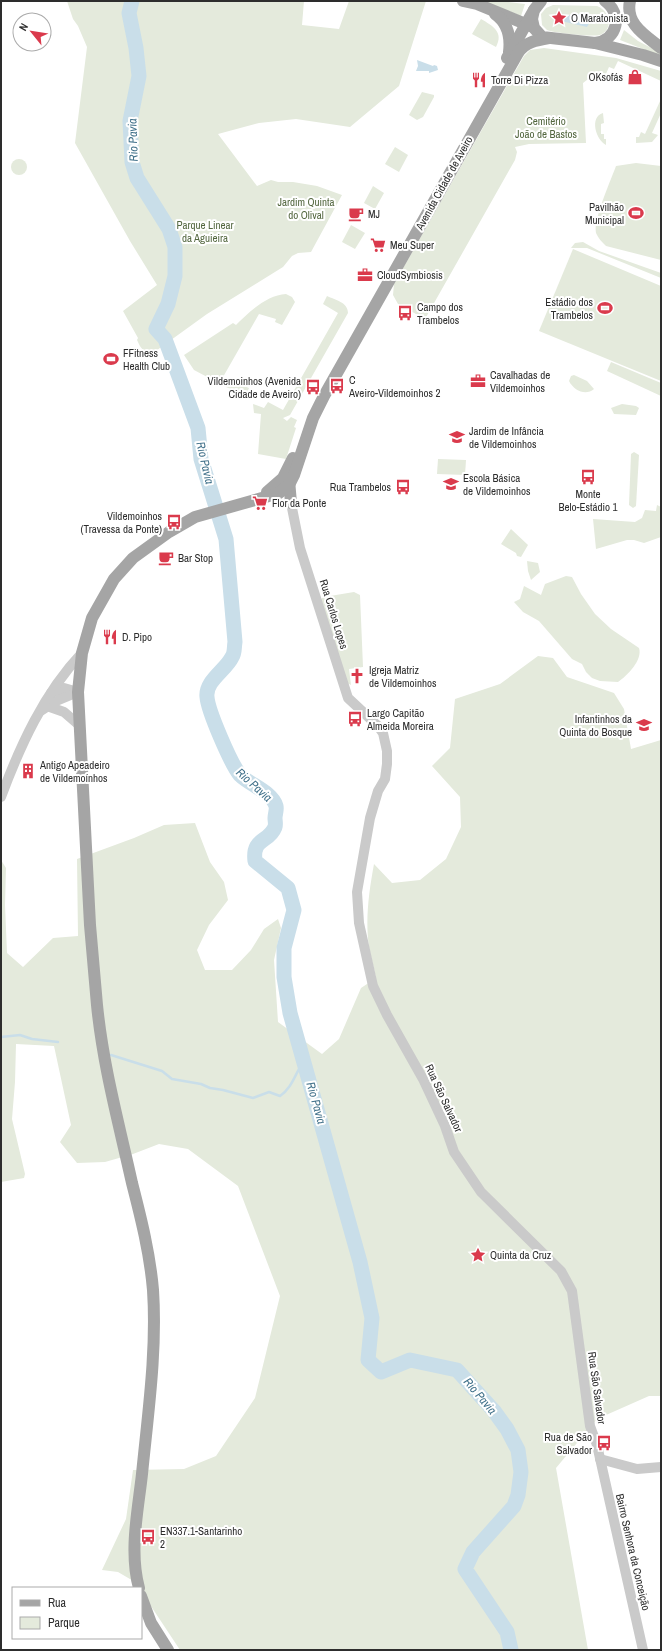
<svg xmlns="http://www.w3.org/2000/svg" width="662" height="1651" font-family="'Archivo Narrow',sans-serif">
	<style>
		.green { fill: #e4eadc }
		.water { fill: #c9dee9 }
		.lines { fill: none; stroke-linecap: round; stroke-linejoin: round }
		.stream { stroke: #c9dee9; stroke-width: 2.5 }
		.river { stroke: #c9dee9; stroke-width: 15 }
		.minor { stroke: #cacaca; stroke-width: 10 }
		.major { stroke: #a5a5a5; stroke-width: 12 }
		.labels { text-anchor: middle; dominant-baseline: central; stroke-width: 4; stroke-linejoin: round; paint-order: stroke }
		.poi-label { font-size: 11px; fill: #2d2d2d; stroke: #fff; text-anchor: start }
		.park-label { font-size: 11px; fill: #52663e; stroke: #fff }
		.street-label { font-size: 11px; fill: #2d2d2d; stroke: #fff }
		.water-label { font-size: 12px; font-style: italic; fill: #41718a; stroke: #fff }
	</style>
	<rect width="100%" height="100%" fill="#fff"/>
	<g class="green">
		<path d="M 67,1 L 126,1 L 125,6 L 138,3 L 139,1 L 304,1 L 302,25 L 339,29 L 349,1 L 426,1 L 399,86 L 350,127 L 296,119 L 259,123 L 218,134 L 257,186 L 271,180 L 278,182 L 293,182 L 317,186 L 342,195 L 311,252 L 298,253 L 292,256 L 283,267 L 207,314 L 153,353 C 143,352 141,349 137,340 L 138,338 L 123,311 L 157,285 L 130,241 L 75,143 L 87,47 L 78,26 L 73,19 Z"/>
		<path d="M 483,1 L 501,1 L 525,4 L 521,16 Z"/>
		<path d="M 553,5 L 597,6 C 610,11 614,29 600,35 C 593,37 554,33 547,30 L 542,25 L 541,14 L 546,8 Z"/>
		<path d="M 481,19 C 493,26 504,32 496,47 L 472,34 Z"/>
		<path d="M 624,30 L 638,41 L 661,53 L 661,56 L 620,40 Z"/>
		<path d="M 544,48 L 616,58 L 661,71 L 661,81 L 618,61 L 614,69 L 609,67 L 605,76 L 596,73 L 583,83 L 586,143 L 529,144 L 515,147 L 517,152 L 515,160 L 425,319 L 398,304 L 393,295 L 394,284 L 524,56 L 530,50 Z"/>
		<path d="M 422,92 L 434,95 L 434,97 L 423,117 L 417,120 L 409,115 Z"/>
		<path d="M 661,99 L 661,113 L 652,133 L 658,135 L 652,142 L 636,143 L 636,137 L 639,137 L 641,132 L 645,134 Z"/>
		<path d="M 603,113 L 604,123 L 601,124 L 601,134 L 604,134 L 604,139 L 606,139 L 606,145 C 596,140 589,117 603,113 Z"/>
		<path d="M 395,147 L 408,155 L 399,172 L 385,164 Z"/>
		<circle cx="19" cy="167" r="8"/>
		<path d="M 636,163 L 661,166 L 661,260 L 606,246 C 602,242 598,238 596,233 C 593,220 611,180 616,166 Z"/>
		<path d="M 373,186 L 384,193 L 375,209 L 364,203 Z"/>
		<path d="M 351,225 L 365,233 L 355,249 L 342,242 Z"/>
		<path d="M 583,242 L 599,251 L 661,273 L 661,278 L 587,248 L 571,248 L 575,243 Z"/>
		<path d="M 573,249 L 661,286 L 661,381 L 539,331 Z"/>
		<path d="M 286,294 L 292,297 L 295,302 L 282,325 L 275,322 L 276,319 L 259,314 L 223,377 L 249,388 L 246,395 L 226,387 L 194,370 L 184,355 L 233,323 L 236,325 C 249,312 267,295 286,294 Z"/>
		<path d="M 327,296 C 335,300 348,302 348,313 L 290,415 L 283,418 L 287,421 L 291,417 L 297,420 L 294,427 L 296,428 L 286,459 L 258,454 L 261,414 L 254,413 L 253,404 L 264,408 L 268,402 L 283,410 L 338,313 L 323,304 Z"/>
		<path d="M 611,362 L 661,383 L 661,396 L 607,371 Z"/>
		<path d="M 574,375 L 587,381 L 594,389 C 586,396 574,391 569,381 L 571,376 Z"/>
		<path d="M 622,404 L 636,406 L 639,408 L 636,415 L 614,414 L 611,408 Z"/>
		<path d="M 634,452 L 639,455 L 636,506 L 633,508 L 629,505 L 631,454 Z"/>
		<path d="M 438,459 L 466,460 L 465,475 L 437,474 Z"/>
		<path d="M 657,505 L 661,507 L 661,537 L 644,543 L 634,540 L 627,540 L 596,549 L 593,519 L 635,522 L 642,518 L 645,510 L 656,511 Z"/>
		<path d="M 511,529 L 528,545 L 521,557 L 517,556 L 516,553 L 501,544 Z"/>
		<path d="M 527,561 L 538,563 L 540,572 L 531,580 L 528,571 Z"/>
		<path d="M 566,576 L 572,577 L 581,594 L 595,614 L 611,629 L 639,648 C 643,660 627,676 618,682 L 600,681 L 592,678 L 586,672 L 582,664 L 572,659 L 539,621 L 523,612 L 514,602 L 520,599 L 524,586 L 541,595 L 545,584 Z"/>
		<path d="M 354,592 L 360,595 L 363,667 L 349,669 L 351,685 L 347,683 L 321,599 L 324,597 Z"/>
		<path d="M 538,656 L 553,658 L 567,677 L 614,693 L 624,709 L 631,749 L 661,740 L 661,1396 L 649,1396 L 597,1419 L 556,1468 L 588,1650 L 180,1650 L 135,1582 L 118,1572 L 102,1570 L 126,1519 L 133,1470 L 184,1469 L 216,1456 L 255,1398 L 280,1296 L 238,1186 L 188,1149 L 159,1144 L 133,1154 L 105,1162 L 77,1163 L 60,1142 L 71,1125 L 54,1046 L 16,1044 L 15,1082 L 12,1119 L 25,1174 L 24,1178 L 1,1182 L 1,860 L 6,868 L 5,905 L 7,953 L 23,967 L 53,938 L 78,936 L 77,859 L 134,838 L 164,825 L 195,823 L 210,862 L 224,882 L 228,900 L 209,925 L 197,950 L 205,970 L 232,970 L 251,950 L 264,929 L 278,919 L 281,928 L 274,960 L 278,1022 L 322,1054 L 339,1039 L 361,988 L 376,978 C 374,968 371,957 369,947 C 365,920 369,891 374,864 L 392,883 L 420,880 L 446,859 L 461,827 L 460,797 L 432,766 L 450,748 L 455,699 L 500,684 Z"/>
	</g>
	<g class="water">
		<path d="M 588,13 L 591,20 L 587,27 L 561,21 L 557,22 L 555,19 L 558,14 L 562,16 Z"/>
		<path d="M 417,60 L 433,66 L 434,65 L 437,66 L 438,70 L 429,73 L 429,71 L 416,71 L 418,66 Z"/>
	</g>
	<g class="lines">
		<g class="stream">
			<path d="M 1,1037 L 20,1035 L 32,1039 L 58,1042"/>
			<path d="M 111,1055 L 162,1071 L 172,1079 L 201,1084 L 210,1088 L 223,1090 L 253,1098 L 269,1092 L 280,1096 C 293,1087 295,1073 304,1061"/>
		</g>
		<path class="river" d="M 132,1 L 129,13 L 136,48 L 139,76 L 130,121 L 132,162 L 137,178 L 169,229 L 175,247 L 175,276 L 168,304 L 156,329 L 165,339 L 198,428 L 201,459 L 226,539 L 235,642 C 234,647 235,653 232,657 C 226,670 205,681 207,697 C 208,711 231,764 240,775 C 250,785 272,792 276,806 C 277,810 275,814 275,818 C 275,821 276,824 275,827 C 269,843 252,837 255,861 L 288,888 L 294,910 L 284,948 L 284,977 L 290,1013 L 360,1262 L 372,1318 L 368,1360 L 381,1372 L 410,1360 L 457,1370 L 494,1411 L 507,1429 L 518,1450 L 521,1472 L 518,1495 L 514,1506 L 473,1552 L 465,1569 L 507,1632 L 511,1650"/>
		<g class="minor">
			<path d="M 291,495 L 291,503 L 300,548 L 348,698 L 378,726 L 383,733 L 387,751 L 387,764 L 385,779 L 378,791 L 370,818 L 357,892 L 359,923 L 373,986 L 387,1015 L 423,1079 L 445,1126 L 454,1152 L 481,1192 L 561,1271 L 572,1291 L 590,1426 L 597,1445 L 643,1650"/>
			<path d="M 51,693 L 64,688 L 78,692"/>
			<path d="M 47,706 L 64,712 L 79,725"/>
			<path d="M 42,710 L 54,702 L 78,692"/>
			<path d="M 1,797 C 20,746 44,693 82,653"/>
			<path d="M 600,1459 L 637,1469 L 661,1467"/>
		</g>
		<g class="major">
			<path d="M 463,1 L 477,4 L 533,27"/>
			<path d="M 541,1 L 534,10 L 532,19 L 534,28 L 542,37 L 595,43 C 618,40 623,14 605,1"/>
			<path d="M 630,1 C 625,24 645,35 661,48"/>
			<path d="M 495,14 C 508,23 511,36 509,52"/>
			<path d="M 595,43 L 643,55 L 661,61"/>
			<path d="M 507,58 L 534,10"/>
			<path d="M 289,480 L 291,503"/>
			<path d="M 267,492 L 283,478 L 293,458"/>
			<path d="M 139,1588 C 129,1551 138,1511 142,1474 C 148,1413 157,1351 153,1290 C 150,1254 141,1218 132,1183 C 119,1124 103,1066 97,1005 L 90,925 L 78,692 L 82,653 L 92,618 L 114,579 L 133,558 L 169,532 L 195,517 L 269,496 L 279,493 L 289,485 L 294,475 L 313,418 L 324,396 L 518,53 C 525,42 537,40 549,38"/>
			<path d="M 141,1596 L 151,1623 L 168,1650"/>
		</g>
	</g>
	<defs>
		<g id="sight-bare" transform="scale(1.2)"><path d="M0-6L1.8-2.2L6-1.7L2.9 1.2L3.7 5.4L0 3.3L-3.7 5.4L-2.9 1.2L-6-1.7L-1.8-2.2Z" fill="#da3a4c" stroke="#fff" stroke-width="2.5" paint-order="stroke"/></g>
		<g id="shop-bare" transform="scale(1.2)"><path d="M-5-2.5h2.3a2.7 3.5 0 0 1 5.4 0H5L5.5 6h-11ZM-1.5-2.5h3a1.5 2.3 0 0 0-3 0Z" fill="#da3a4c" stroke="#fff" stroke-width="2.5" paint-order="stroke"/></g>
		<g id="restaurant-bare" transform="scale(1.2)"><path d="M-5-6h1v4h1v-4h1v4h1v-4h1v5L-1.5 .5V6h-2V.5L-5-1ZM5-6V6H3V1.5H1.5Q1.5-4 5-6Z" fill="#da3a4c" stroke="#fff" stroke-width="2.5" paint-order="stroke"/></g>
		<g id="stadium-bare" transform="scale(1.2)"><path d="M0-5a6.5 5 0 1 0 0 10a6.5 5 0 1 0 0-10ZM-3.5-1.8h7v3.6h-7Z" fill="#da3a4c" stroke="#fff" stroke-width="2.5" paint-order="stroke"/></g>
		<g id="cafe-bare" transform="scale(1.2)"><path d="M-5.5-4.5H6V0H3Q3 3.5 0 3.5H-2.5Q-5.5 3.5-5.5 0ZM3-3.2v2h1.7v-2ZM-6 4.5H4V6H-6Z" fill="#da3a4c" stroke="#fff" stroke-width="2.5" paint-order="stroke"/></g>
		<g id="supermarket-bare" transform="scale(1.2)"><path d="M-6-5.5h2.5l.6 2H6L4.5 2H-2.5L-4.4-4H-6ZM-1.5 3.2a1.3 1.3 0 1 0 .1 0ZM3 3.2a1.3 1.3 0 1 0 .1 0Z" fill="#da3a4c" stroke="#fff" stroke-width="2.5" paint-order="stroke"/></g>
		<g id="office-bare" transform="scale(1.2)"><path d="M-6-3h4V-5.5h4V-3h4V5H-6ZM-1-4.5V-3h2v-1.5ZM-6 0V1H6V0Z" fill="#da3a4c" stroke="#fff" stroke-width="2.5" paint-order="stroke"/></g>
		<g id="bus-bare" transform="scale(1.2)"><path d="M-5-6H5V4H4V6H2V4H-2V6H-4V4H-5ZM-3.5-4V0h7V-4ZM-3.5 1.2v1.5H-2V1.2ZM2 1.2v1.5H3.5V1.2Z" fill="#da3a4c" stroke="#fff" stroke-width="2.5" paint-order="stroke"/></g>
		<g id="school-bare" transform="scale(1.2)"><path d="M0-5L7-2L0 1L-7-2ZM-4 1L0 2.5L4 1V4Q0 6-4 4Z" fill="#da3a4c" stroke="#fff" stroke-width="2.5" paint-order="stroke"/></g>
		<g id="church-bare" transform="scale(1.2)"><path d="M-1.2-6h2.4v3.5h3.3v2.4h-3.3V6h-2.4V-.1h-3.3v-2.4h3.3Z" fill="#da3a4c" stroke="#fff" stroke-width="2.5" paint-order="stroke"/></g>
		<g id="building-bare" transform="scale(1.2)"><path d="M-4-6H4V6H1V3H-1V6H-4ZM-2.5-4.3h1.7v1.8h-1.7ZM.8-4.3h1.7v1.8H.8ZM-2.5-1h1.7V.8h-1.7ZM.8-1h1.7V.8H.8Z" fill="#da3a4c" stroke="#fff" stroke-width="2.5" paint-order="stroke"/></g>
	</defs>
	<g fill-rule="evenodd">
		<use href="#sight-bare" x="559" y="18"/>
		<use href="#shop-bare" x="635" y="77"/>
		<use href="#restaurant-bare" x="479" y="80"/>
		<use href="#stadium-bare" x="636" y="213"/>
		<use href="#cafe-bare" x="356" y="214"/>
		<use href="#supermarket-bare" x="378" y="245"/>
		<use href="#office-bare" x="365" y="275"/>
		<use href="#stadium-bare" x="605" y="308"/>
		<use href="#bus-bare" x="405" y="313"/>
		<use href="#stadium-bare" x="111" y="359"/>
		<use href="#office-bare" x="478" y="381"/>
		<use href="#bus-bare" x="337" y="386"/>
		<use href="#bus-bare" x="313" y="387"/>
		<use href="#school-bare" x="457" y="437"/>
		<use href="#bus-bare" x="588" y="477"/>
		<use href="#school-bare" x="451" y="484"/>
		<use href="#bus-bare" x="403" y="487"/>
		<use href="#supermarket-bare" x="260" y="503"/>
		<use href="#bus-bare" x="174" y="522"/>
		<use href="#cafe-bare" x="166" y="558"/>
		<use href="#restaurant-bare" x="110" y="637"/>
		<use href="#church-bare" x="357" y="676"/>
		<use href="#bus-bare" x="355" y="719"/>
		<use href="#school-bare" x="644" y="725"/>
		<use href="#building-bare" x="28" y="771"/>
		<use href="#sight-bare" x="478" y="1255"/>
		<use href="#bus-bare" x="604" y="1443"/>
		<use href="#bus-bare" x="148" y="1537"/>
	</g>
	<g class="labels">
		<g class="poi-label">
			<text x="571" y="18">O Maratonista</text>
			<text x="623" y="77" text-anchor="end">OKsofás</text>
			<text x="491" y="80">Torre Di Pizza</text>
			<text x="624" y="207" text-anchor="end">Pavilhão<tspan x="624" dy="13">Municipal</tspan></text>
			<text x="368" y="214">MJ</text>
			<text x="390" y="245">Meu Super</text>
			<text x="377" y="275">CloudSymbiosis</text>
			<text x="593" y="302" text-anchor="end">Estádio dos<tspan x="593" dy="13">Trambelos</tspan></text>
			<text x="417" y="307">Campo dos<tspan x="417" dy="13">Trambelos</tspan></text>
			<text x="123" y="353">FFitness<tspan x="123" dy="13">Health Club</tspan></text>
			<text x="490" y="375">Cavalhadas de<tspan x="490" dy="13">Vildemoinhos</tspan></text>
			<text x="349" y="380">C<tspan x="349" dy="13">Aveiro-Vildemoinhos 2</tspan></text>
			<text x="301" y="381" text-anchor="end">Vildemoinhos (Avenida<tspan x="301" dy="13">Cidade de Aveiro)</tspan></text>
			<text x="469" y="431">Jardim de Infância<tspan x="469" dy="13">de Vildemoinhos</tspan></text>
			<text x="463" y="478">Escola Básica<tspan x="463" dy="13">de Vildemoinhos</tspan></text>
			<text x="391" y="487" text-anchor="end">Rua Trambelos</text>
			<text x="588" y="494" text-anchor="middle">Monte<tspan x="588" dy="13">Belo-Estádio 1</tspan></text>
			<text x="272" y="503">Flor da Ponte</text>
			<text x="162" y="516" text-anchor="end">Vildemoinhos<tspan x="162" dy="13">(Travessa da Ponte)</tspan></text>
			<text x="178" y="558">Bar Stop</text>
			<text x="122" y="637">D. Pipo</text>
			<text x="369" y="670">Igreja Matriz<tspan x="369" dy="13">de Vildemoinhos</tspan></text>
			<text x="367" y="713">Largo Capitão<tspan x="367" dy="13">Almeida Moreira</tspan></text>
			<text x="632" y="719" text-anchor="end">Infantinhos da<tspan x="632" dy="13">Quinta do Bosque</tspan></text>
			<text x="40" y="765">Antigo Apeadeiro<tspan x="40" dy="13">de Vildemoínhos</tspan></text>
			<text x="490" y="1255">Quinta da Cruz</text>
			<text x="592" y="1437" text-anchor="end">Rua de São<tspan x="592" dy="13">Salvador</tspan></text>
			<text x="160" y="1531">EN337.1-Santarinho<tspan x="160" dy="13">2</tspan></text>
		</g>
		<g class="park-label">
			<text x="546" y="121">Cemitério<tspan x="546" dy="13">João de Bastos</tspan></text>
			<text x="306" y="202">Jardim Quinta<tspan x="306" dy="13">do Olival</tspan></text>
			<text x="205" y="225">Parque Linear<tspan x="205" dy="13">da Aguieira</tspan></text>
		</g>
		<g class="street-label">
			<text transform="translate(444 183) rotate(-61)">Avenida Cidade de Aveiro</text>
			<text transform="translate(334 614) rotate(73)">Rua Carlos Lopes</text>
			<text transform="translate(444 1098) rotate(65)">Rua São Salvador</text>
			<text transform="translate(597 1388) rotate(82)">Rua São Salvador</text>
			<text transform="translate(633 1552) rotate(77)">Bairro Senhora da Conceição</text>
		</g>
		<g class="water-label">
			<text transform="translate(133 140) rotate(-92)">Rio Pavia</text>
			<text transform="translate(205 463) rotate(77)">Rio Pavia</text>
			<text transform="translate(254 785) rotate(42)">Rio Pavia</text>
			<text transform="translate(316 1103) rotate(74)">Rio Pavia</text>
			<text transform="translate(480 1396) rotate(50)">Rio Pavia</text>
		</g>
	</g>
	<rect width="662" height="1651" fill="none" stroke="#2d2d2d" stroke-width="4"/>
	<rect x="12" y="1587" width="130" height="52" fill="#ffffff" stroke="#ababab"/>
	<rect x="20" y="1600" width="20" height="6" fill="#a5a5a5" stroke="#ababab"/>
	<text x="48" y="1607" font-size="12" fill="#2d2d2d">Rua</text>
	<rect x="20" y="1617" width="20" height="12" fill="#e4eadc" stroke="#ababab"/>
	<text x="48" y="1627" font-size="12" fill="#2d2d2d">Parque</text>
	<g transform="translate(32 32) rotate(300)"><circle r="19" fill="#ffffff" stroke="#ababab"/>
	<path d="M0-3L7 15L0 10L-7 15Z" fill="#da3a4c"/>
	<text y="-6" font-size="11" font-weight="bold" text-anchor="middle" fill="#2d2d2d">N</text>
	</g>
</svg>
